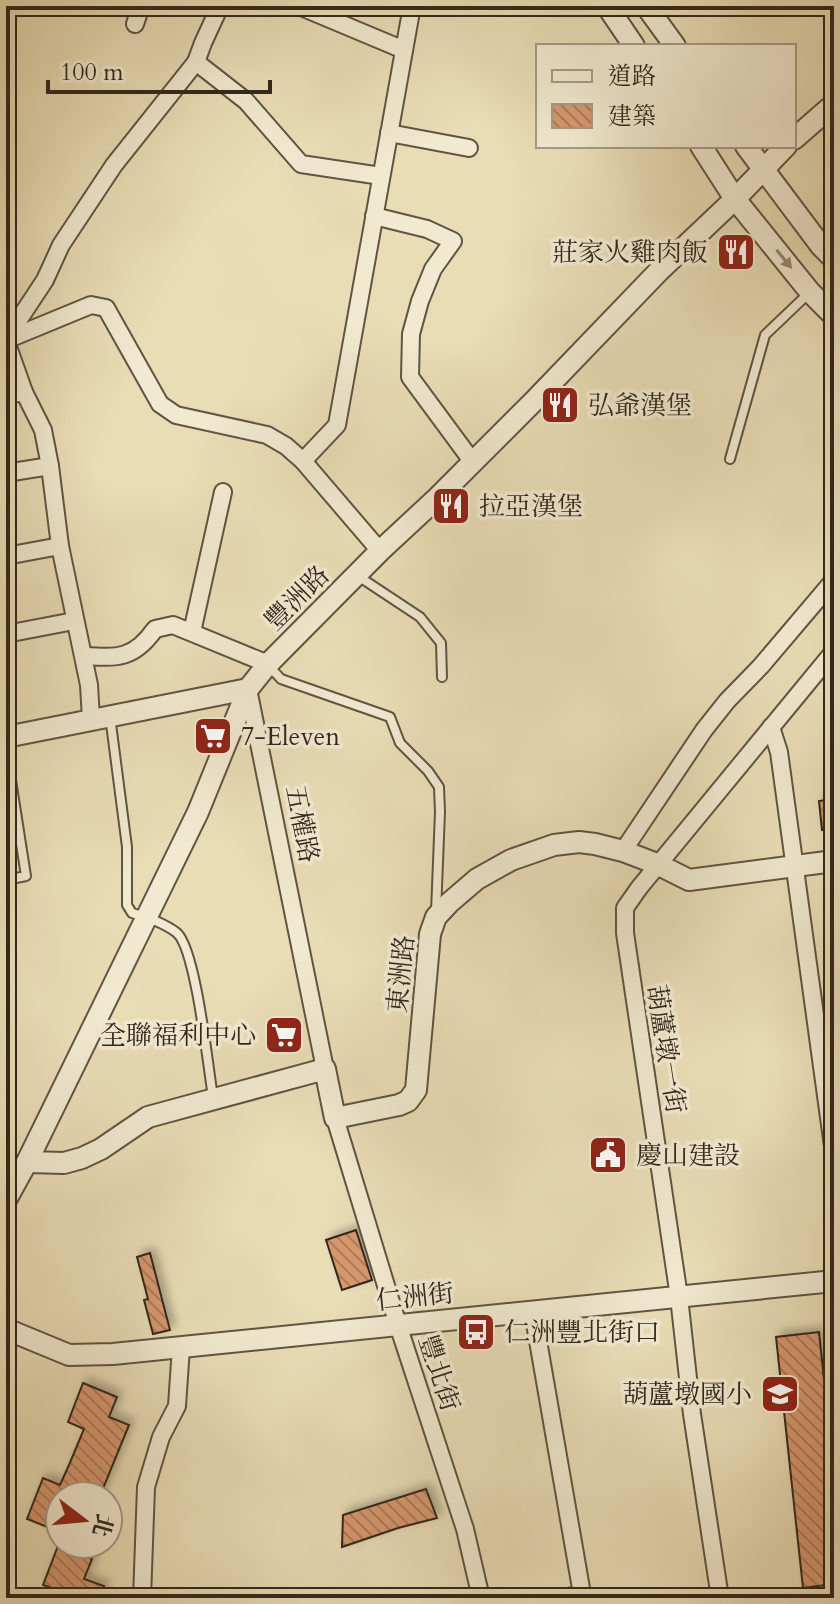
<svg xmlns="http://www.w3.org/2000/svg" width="840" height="1604" font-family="Cardo,'Noto Serif TC',serif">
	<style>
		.building { fill: url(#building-back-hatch); stroke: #32271d; stroke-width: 2; filter: url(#shadow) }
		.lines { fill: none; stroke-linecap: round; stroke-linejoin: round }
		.service-casing { stroke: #605443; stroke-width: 12 }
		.minor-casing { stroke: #605443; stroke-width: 20 }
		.tertiary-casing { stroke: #605443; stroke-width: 24 }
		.service { stroke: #f1e9d0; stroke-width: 8 }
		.minor { stroke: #f1e9d0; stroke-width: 16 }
		.tertiary { stroke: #f1e9d0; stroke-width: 20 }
		.oneway { fill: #928876 }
		.labels { text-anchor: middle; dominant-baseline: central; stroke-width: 7; stroke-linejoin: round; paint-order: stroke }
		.poi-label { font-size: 26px; fill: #32271d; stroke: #f1e9d0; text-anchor: start }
		.street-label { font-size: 26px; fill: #32271d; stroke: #f1e9d0 }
	</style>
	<defs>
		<pattern id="building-back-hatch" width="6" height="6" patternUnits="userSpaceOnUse" patternTransform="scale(2)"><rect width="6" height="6" fill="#d6976e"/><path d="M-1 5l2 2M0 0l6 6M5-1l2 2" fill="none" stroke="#ae7b5a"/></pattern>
		<filter id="shadow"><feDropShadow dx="5" dy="-5" stdDeviation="4" flood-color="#0004"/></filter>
	</defs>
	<rect width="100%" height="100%" fill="#e9ddb6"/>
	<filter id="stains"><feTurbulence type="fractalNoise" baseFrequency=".0025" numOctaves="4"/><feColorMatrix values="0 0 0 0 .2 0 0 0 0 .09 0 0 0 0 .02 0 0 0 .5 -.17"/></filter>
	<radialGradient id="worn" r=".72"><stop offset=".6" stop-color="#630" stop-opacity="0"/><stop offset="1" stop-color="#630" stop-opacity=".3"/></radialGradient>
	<g class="building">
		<path d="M 834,799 L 834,828 L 822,830 L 819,801 Z"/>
		<path d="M 356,1230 L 372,1280 L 342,1290 L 326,1240 Z"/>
		<path d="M 150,1253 L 170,1330 L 153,1334 L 144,1300 L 148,1299 L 137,1257 Z"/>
		<path d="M 819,1332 L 834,1475 L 834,1584 L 803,1588 L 776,1337 Z"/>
		<path d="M 83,1383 L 117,1397 L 109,1417 L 129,1425 L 100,1496 L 60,1496 L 60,1532 L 27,1519 L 43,1478 L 60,1485 L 69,1465 L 84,1429 L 68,1422 Z"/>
		<path d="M 426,1489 L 437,1518 L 398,1528 L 342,1547 L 343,1515 Z"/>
		<path d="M 58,1546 L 92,1559 L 84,1579 L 104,1586 L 100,1598 L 57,1598 L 60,1591 L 43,1585 Z"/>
	</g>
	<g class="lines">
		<g class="service-casing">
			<g id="service">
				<path d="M 730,459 L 765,335 L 810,292"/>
				<path d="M 358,576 L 420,617 L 441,643 L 442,677"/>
				<path d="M 268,665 L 281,679 L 390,717 L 400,743 L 428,771 L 439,787 L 440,812 L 436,912"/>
				<path d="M 110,716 L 127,847 L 127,905 L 132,913 C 145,916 166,924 177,933 C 196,950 208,1067 213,1097"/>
				<path d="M 6,748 L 26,876 L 6,880"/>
			</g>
		</g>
		<g class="minor-casing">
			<g id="minor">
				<path d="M 299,6 L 404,50"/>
				<path d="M 135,24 L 141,6"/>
				<path d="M 196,62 L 246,101 L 301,164 L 381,176"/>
				<path d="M 389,133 L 469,148"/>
				<path d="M 374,216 L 427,229 L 453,241 L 433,269 L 420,301 L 411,334 L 410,377 L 472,461"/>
				<path d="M 6,339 L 45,280 L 61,245 L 114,165 L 196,62 L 203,43 L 220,6"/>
				<path d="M 6,340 L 91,305 L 106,308 L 160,404 L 176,415 L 267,435 L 286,446 L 303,461 L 380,551"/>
				<path d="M 6,341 L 24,392 L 43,430 L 50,466 L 60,546 L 89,685 L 91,719"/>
				<path d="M 6,395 L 24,392"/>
				<path d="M 303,461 L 337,425 L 412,6"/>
				<path d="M 6,473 L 50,466"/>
				<path d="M 6,556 L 60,546"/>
				<path d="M 192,632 L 223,492"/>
				<path d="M 6,634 L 74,621"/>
				<path d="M 84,656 C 118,658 134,659 155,629 L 173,625 L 268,664"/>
				<path d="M 248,689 L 325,1069"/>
				<path d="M 771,727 L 779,752 L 834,1154"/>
				<path d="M 623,851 L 704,730 L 727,701 L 761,666 L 834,580"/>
				<path d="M 335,1118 L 398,1325 L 465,1529 L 481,1598"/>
				<path d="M 533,1312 L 582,1594 L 563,1598"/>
				<path d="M 142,1598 L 146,1487 L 161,1437 L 177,1406 L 181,1347"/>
				<path d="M 720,1598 L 692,1414 L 679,1297 L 625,933 L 625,908 L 639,888 L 834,651"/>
			</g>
		</g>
		<g class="tertiary-casing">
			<g id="tertiary">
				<path d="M 607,6 L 634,46"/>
				<path d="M 646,6 L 675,46"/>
				<path d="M 794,139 L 834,104"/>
				<path d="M 701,146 L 735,199 L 810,292 L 834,316"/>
				<path d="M 746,146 L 821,246 L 834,259"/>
				<path d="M 6,737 L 248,689"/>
				<path d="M 27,1162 L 64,1163 L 82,1158 L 101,1149 L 148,1117 L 325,1069 L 335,1118 L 399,1105 L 408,1101 L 416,1090 L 430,934 L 436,917 L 449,903 L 477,879 L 511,860 L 554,845 L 579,842 L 595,844 L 623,851 L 657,864 L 689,880 L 834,861"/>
				<path d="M 6,1200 L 27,1162 L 198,812 L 248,689 L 268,664 L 380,551 L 437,498 L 534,401 L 659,271 L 735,199 L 786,146"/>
				<path d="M 6,1329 L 69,1355 L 113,1354 L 834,1281"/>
			</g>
		</g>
		<use href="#service" class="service"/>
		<use href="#minor" class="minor"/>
		<use href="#tertiary" class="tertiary"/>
	</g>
	<defs><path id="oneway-solid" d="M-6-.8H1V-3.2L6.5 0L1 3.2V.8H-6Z" transform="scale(2)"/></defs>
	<use class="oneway" href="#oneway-solid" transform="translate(784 259) rotate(51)"/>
	<defs>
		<g id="restaurant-square" transform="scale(2)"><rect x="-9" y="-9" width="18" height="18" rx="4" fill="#8f2418" stroke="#f1e9d0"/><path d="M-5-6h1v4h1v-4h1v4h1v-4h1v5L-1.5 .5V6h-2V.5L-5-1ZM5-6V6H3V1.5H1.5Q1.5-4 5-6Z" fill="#fff"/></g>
		<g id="supermarket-square" transform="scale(2)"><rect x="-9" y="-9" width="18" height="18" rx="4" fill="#8f2418" stroke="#f1e9d0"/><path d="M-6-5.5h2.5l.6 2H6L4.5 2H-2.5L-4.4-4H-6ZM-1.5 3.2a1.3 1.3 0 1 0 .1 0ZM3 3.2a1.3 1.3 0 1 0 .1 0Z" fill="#fff"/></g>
		<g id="civic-square" transform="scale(2)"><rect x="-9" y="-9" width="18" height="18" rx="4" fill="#8f2418" stroke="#f1e9d0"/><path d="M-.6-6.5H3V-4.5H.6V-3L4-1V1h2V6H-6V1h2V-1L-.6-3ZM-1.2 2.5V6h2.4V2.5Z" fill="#fff"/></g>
		<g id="bus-square" transform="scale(2)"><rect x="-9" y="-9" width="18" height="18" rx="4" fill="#8f2418" stroke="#f1e9d0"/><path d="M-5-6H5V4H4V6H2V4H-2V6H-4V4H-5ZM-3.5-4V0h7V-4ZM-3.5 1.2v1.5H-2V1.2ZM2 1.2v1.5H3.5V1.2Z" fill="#fff"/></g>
		<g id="school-square" transform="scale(2)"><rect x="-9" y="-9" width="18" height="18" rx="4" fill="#8f2418" stroke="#f1e9d0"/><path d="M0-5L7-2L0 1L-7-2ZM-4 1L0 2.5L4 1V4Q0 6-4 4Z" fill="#fff"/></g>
	</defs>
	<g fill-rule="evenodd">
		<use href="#restaurant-square" x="736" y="252"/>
		<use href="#restaurant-square" x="560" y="405"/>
		<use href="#restaurant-square" x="451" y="506"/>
		<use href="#supermarket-square" x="213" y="736"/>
		<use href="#supermarket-square" x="284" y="1035"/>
		<use href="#civic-square" x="608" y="1155"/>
		<use href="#bus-square" x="476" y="1332"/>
		<use href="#school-square" x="780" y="1394"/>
	</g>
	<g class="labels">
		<g class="poi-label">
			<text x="708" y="252" text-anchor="end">莊家火雞肉飯</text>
			<text x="588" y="405">弘爺漢堡</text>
			<text x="479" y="506">拉亞漢堡</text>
			<text x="241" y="736">7-Eleven</text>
			<text x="256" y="1035" text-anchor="end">全聯福利中心</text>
			<text x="636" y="1155">慶山建設</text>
			<text x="504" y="1332">仁洲豐北街口</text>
			<text x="752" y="1394" text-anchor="end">葫蘆墩國小</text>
		</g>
		<g class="street-label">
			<text transform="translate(297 598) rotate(-45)">豐洲路</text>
			<text transform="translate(302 824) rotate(79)">五權路</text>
			<text transform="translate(401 974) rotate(-84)">東洲路</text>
			<text transform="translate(666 1049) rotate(81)">葫蘆墩一街</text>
			<text transform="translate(415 1297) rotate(-6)">仁洲街</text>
			<text transform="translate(439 1373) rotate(72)">豐北街</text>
		</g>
	</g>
	<rect width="840" height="1604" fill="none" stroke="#e9ddb6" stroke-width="32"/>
	<rect x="8" y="8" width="824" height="1588" fill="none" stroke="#32271d" stroke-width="4"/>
	<rect x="16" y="16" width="808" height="1572" fill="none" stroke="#32271d" stroke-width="2"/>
	<rect x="536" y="44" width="260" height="104" fill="#f1e9d0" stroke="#a59b88" stroke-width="2"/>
	<rect x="552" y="70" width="40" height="12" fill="#f1e9d0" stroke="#a59b88" stroke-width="2"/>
	<text x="608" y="84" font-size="24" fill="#32271d">道路</text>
	<rect x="552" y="104" width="40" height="24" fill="url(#building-back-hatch)" stroke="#a59b88" stroke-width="2"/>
	<text x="608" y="124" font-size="24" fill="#32271d">建築</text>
	<g transform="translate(84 1520) rotate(106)"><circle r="38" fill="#f1e9d0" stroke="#a59b88" stroke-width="2"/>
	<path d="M0-6L14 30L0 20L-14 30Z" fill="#8f2418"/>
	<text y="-12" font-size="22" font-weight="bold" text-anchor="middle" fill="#32271d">北</text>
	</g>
	<path d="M48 80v12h222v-12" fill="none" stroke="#32271d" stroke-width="4"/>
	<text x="60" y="80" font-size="24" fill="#32271d" stroke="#f1e9d0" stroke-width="6" paint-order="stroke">100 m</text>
	<rect width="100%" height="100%" filter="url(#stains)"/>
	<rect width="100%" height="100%" fill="url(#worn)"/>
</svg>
